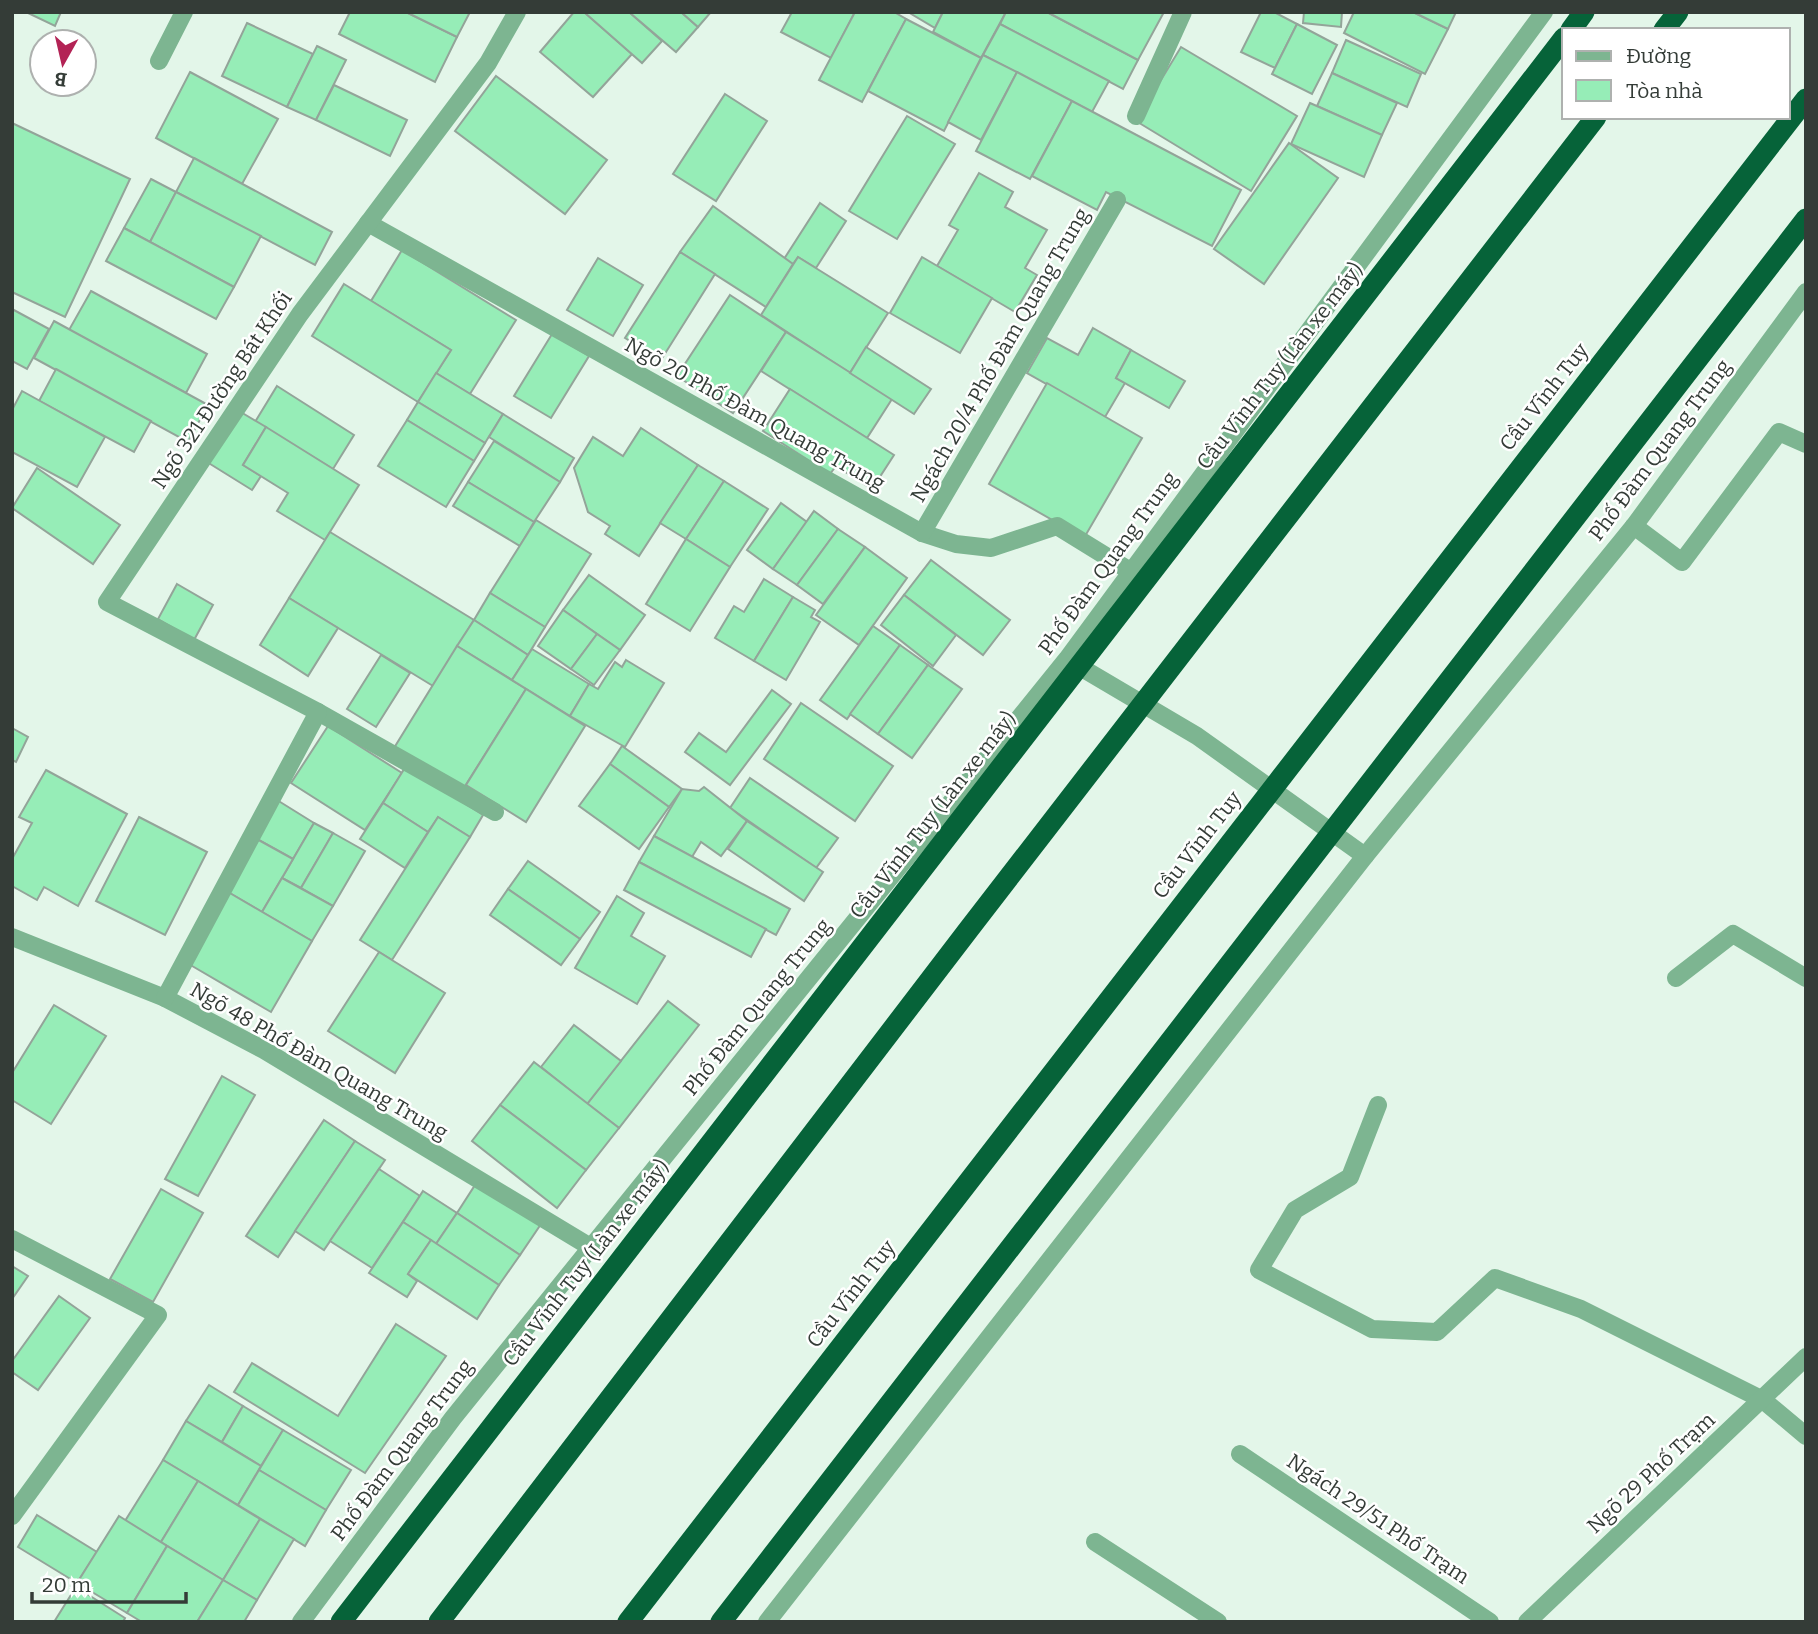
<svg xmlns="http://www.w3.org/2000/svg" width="1818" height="1634" font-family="Bitter,serif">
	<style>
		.building { fill: #96edb7; stroke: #93a499; stroke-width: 2 }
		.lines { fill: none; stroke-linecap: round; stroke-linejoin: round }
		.minor { stroke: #7db591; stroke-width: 18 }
		.highway { stroke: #066339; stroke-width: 21 }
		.highway-bridge { stroke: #066339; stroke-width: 21 }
		.labels { text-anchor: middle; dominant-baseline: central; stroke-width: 5; stroke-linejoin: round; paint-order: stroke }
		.street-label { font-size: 21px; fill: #343c37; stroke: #fff }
	</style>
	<rect width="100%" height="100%" fill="#e3f6e9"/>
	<g class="building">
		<path d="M 26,12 L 61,12 L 55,26 Z"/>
		<path d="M 350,12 L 406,12 L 457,37 L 435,82 L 339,34 Z"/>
		<path d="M 406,12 L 470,12 L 457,37 Z"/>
		<path d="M 574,12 L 584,12 L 632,54 L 593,97 L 540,52 Z"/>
		<path d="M 584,12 L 629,12 L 662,41 L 642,63 Z"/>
		<path d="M 629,12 L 681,12 L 698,27 L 676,52 Z"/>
		<path d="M 681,12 L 711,12 L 698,27 Z"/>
		<path d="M 792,12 L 855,12 L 831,58 L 781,32 Z"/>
		<path d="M 855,12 L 894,12 L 906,19 L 862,102 L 819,80 Z"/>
		<path d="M 908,12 L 943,12 L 935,28 Z"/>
		<path d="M 943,12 L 1006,12 L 981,58 L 933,32 Z"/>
		<path d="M 1006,12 L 1047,12 L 1138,60 L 1123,89 L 1000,24 Z"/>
		<path d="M 1047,12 L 1164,12 L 1138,60 Z"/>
		<path d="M 1261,12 L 1274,12 L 1297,24 L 1275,68 L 1241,52 Z"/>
		<path d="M 1304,12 L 1342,12 L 1341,27 L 1303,23 Z"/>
		<path d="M 1354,12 L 1413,12 L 1448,29 L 1425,74 L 1344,33 Z"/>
		<path d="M 1413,12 L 1456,12 L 1448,29 Z"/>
		<path d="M 906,19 L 981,58 L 944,131 L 868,91 Z"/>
		<path d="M 247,23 L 313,54 L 287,107 L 222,76 Z"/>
		<path d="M 1000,24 L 1109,81 L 1092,112 L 983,55 Z"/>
		<path d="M 1297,24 L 1337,45 L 1312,94 L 1272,74 Z"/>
		<path d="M 1346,40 L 1421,74 L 1407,107 L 1332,73 Z"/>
		<path d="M 317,46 L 346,60 L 316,120 L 287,107 Z"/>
		<path d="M 1181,47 L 1297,116 L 1251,191 L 1136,121 Z"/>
		<path d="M 983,55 L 1017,72 L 981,140 L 948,122 Z"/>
		<path d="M 190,72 L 278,119 L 242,184 L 156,138 Z"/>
		<path d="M 1017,72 L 1072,101 L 1030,179 L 976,151 Z"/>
		<path d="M 1332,73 L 1397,103 L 1382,135 L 1317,106 Z"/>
		<path d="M 496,76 L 607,160 L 565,214 L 455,131 Z"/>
		<path d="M 334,85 L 407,120 L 390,156 L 316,120 Z"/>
		<path d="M 725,94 L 767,121 L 716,201 L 673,174 Z"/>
		<path d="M 1072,101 L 1241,190 L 1212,246 L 1106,192 L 1097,210 L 1032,176 Z"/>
		<path d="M 1310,103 L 1382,135 L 1364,177 L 1291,144 Z"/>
		<path d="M 907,116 L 955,144 L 897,239 L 849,211 Z"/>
		<path d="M 12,123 L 130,179 L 65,317 L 12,292 Z"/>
		<path d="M 1289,143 L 1338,178 L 1264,284 L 1214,249 Z"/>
		<path d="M 194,158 L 332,232 L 315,265 L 176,192 Z"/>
		<path d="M 979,173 L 1013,192 L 1005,207 L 1047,230 L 1025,268 L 1037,275 L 1015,312 L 937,266 L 958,230 L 949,225 Z"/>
		<path d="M 151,179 L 176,192 L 150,242 L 124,228 Z"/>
		<path d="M 176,192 L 261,236 L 234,287 L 150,242 Z"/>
		<path d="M 820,203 L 846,221 L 816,268 L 798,257 L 793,264 L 784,259 Z"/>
		<path d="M 713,206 L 793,264 L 766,307 L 680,252 Z"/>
		<path d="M 124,228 L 234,287 L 216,319 L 106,261 Z"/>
		<path d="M 402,250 L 516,320 L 470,394 L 436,373 L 451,350 L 371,301 Z"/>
		<path d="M 680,252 L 715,274 L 661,360 L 625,338 Z"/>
		<path d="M 798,257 L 888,313 L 850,373 L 761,315 Z"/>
		<path d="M 922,257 L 992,298 L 960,353 L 890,313 Z"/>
		<path d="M 598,258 L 643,285 L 613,336 L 567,310 Z"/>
		<path d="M 344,284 L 451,350 L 418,402 L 312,336 Z"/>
		<path d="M 91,291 L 207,354 L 186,393 L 69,330 Z"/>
		<path d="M 730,295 L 786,332 L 733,413 L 677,376 Z"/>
		<path d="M 12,309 L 49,329 L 27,369 L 12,361 Z"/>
		<path d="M 54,321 L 208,405 L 188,442 L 34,358 Z"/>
		<path d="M 1093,328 L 1131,350 L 1116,378 L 1125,383 L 1105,417 L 1027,373 L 1047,338 L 1078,355 Z"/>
		<path d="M 786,332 L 892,399 L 867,438 L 761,371 Z"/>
		<path d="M 552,334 L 589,356 L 551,418 L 514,396 Z"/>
		<path d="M 866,347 L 931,389 L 914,414 L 850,373 Z"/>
		<path d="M 1131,350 L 1185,381 L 1169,408 L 1116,378 Z"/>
		<path d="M 56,369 L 151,421 L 134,452 L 39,401 Z"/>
		<path d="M 436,373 L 503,414 L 485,443 L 418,402 Z"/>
		<path d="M 1047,383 L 1142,438 L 1084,538 L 989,484 Z"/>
		<path d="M 277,386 L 354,435 L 333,469 L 255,422 Z"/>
		<path d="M 790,389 L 894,455 L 872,489 L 836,466 L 830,474 L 763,431 Z"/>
		<path d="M 22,391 L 105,437 L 77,487 L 12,452 L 12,410 Z"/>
		<path d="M 418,402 L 485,443 L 474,461 L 407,420 Z"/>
		<path d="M 239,411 L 266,427 L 243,465 L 261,476 L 252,490 L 207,462 Z"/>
		<path d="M 503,414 L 574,458 L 560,482 L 489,437 Z"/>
		<path d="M 407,420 L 474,461 L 446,507 L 378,466 Z"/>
		<path d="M 266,427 L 359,485 L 325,540 L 277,511 L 288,493 L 243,465 Z"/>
		<path d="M 641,428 L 698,465 L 639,556 L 605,534 L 610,526 L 588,512 L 574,468 L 593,437 L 623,456 Z"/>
		<path d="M 494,441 L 560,482 L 534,522 L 468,482 Z"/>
		<path d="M 698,465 L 724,481 L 686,539 L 660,523 Z"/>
		<path d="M 37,468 L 120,525 L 93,564 L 12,508 Z"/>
		<path d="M 724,481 L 768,509 L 730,567 L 686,539 Z"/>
		<path d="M 468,482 L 534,522 L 520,546 L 453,506 Z"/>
		<path d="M 781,503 L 807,522 L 773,569 L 747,550 Z"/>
		<path d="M 814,511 L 838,529 L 797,585 L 773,569 Z"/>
		<path d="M 536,520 L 591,554 L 545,627 L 490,593 Z"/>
		<path d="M 838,529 L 865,547 L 823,604 L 797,585 Z"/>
		<path d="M 330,532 L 474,620 L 433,686 L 289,598 Z"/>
		<path d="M 686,539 L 730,567 L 690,631 L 646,604 Z"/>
		<path d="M 865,547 L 907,578 L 859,645 L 816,615 Z"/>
		<path d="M 931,560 L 1010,620 L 983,655 L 904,595 Z"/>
		<path d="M 589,575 L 645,615 L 620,650 L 563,610 Z"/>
		<path d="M 764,579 L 793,597 L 754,661 L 715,638 L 734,606 L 744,612 Z"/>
		<path d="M 177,584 L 213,605 L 194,640 L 158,619 Z"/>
		<path d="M 490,593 L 545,627 L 528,655 L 474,620 Z"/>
		<path d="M 904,595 L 956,635 L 933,666 L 881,625 Z"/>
		<path d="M 793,597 L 815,610 L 811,617 L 820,622 L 786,680 L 754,661 Z"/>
		<path d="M 289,598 L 338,628 L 308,676 L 260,645 Z"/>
		<path d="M 563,610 L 597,634 L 571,669 L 538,646 Z"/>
		<path d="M 474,620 L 528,655 L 512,680 L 457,646 Z"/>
		<path d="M 873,626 L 900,645 L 847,719 L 820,700 Z"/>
		<path d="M 597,634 L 620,650 L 594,685 L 571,669 Z"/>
		<path d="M 900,645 L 928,665 L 878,734 L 850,714 Z"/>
		<path d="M 457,646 L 526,689 L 462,791 L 394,748 Z"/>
		<path d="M 532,649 L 589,684 L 570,716 L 512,680 Z"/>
		<path d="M 381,655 L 410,673 L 376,727 L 347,709 Z"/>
		<path d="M 626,660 L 664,683 L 625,747 L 570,716 L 589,684 L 598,689 L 615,662 L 622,667 Z"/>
		<path d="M 928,665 L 962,689 L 912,758 L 878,734 Z"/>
		<path d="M 526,689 L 585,726 L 526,822 L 466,785 Z"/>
		<path d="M 772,690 L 791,704 L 730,785 L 685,752 L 699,733 L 726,752 Z"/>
		<path d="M 801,703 L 893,766 L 855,821 L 764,759 Z"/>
		<path d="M 328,726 L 402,773 L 365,830 L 291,783 Z"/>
		<path d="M 12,728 L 28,737 L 16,762 L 12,760 Z"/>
		<path d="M 622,746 L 682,789 L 669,807 L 610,764 Z"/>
		<path d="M 610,764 L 669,807 L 639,849 L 579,806 Z"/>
		<path d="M 406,766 L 483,815 L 470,837 L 438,817 L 428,832 L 383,803 Z"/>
		<path d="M 46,770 L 127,814 L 78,906 L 44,887 L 37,900 L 12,886 L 12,859 L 32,823 L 19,817 Z"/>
		<path d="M 750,778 L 838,838 L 816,868 L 730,808 Z"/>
		<path d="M 704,787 L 747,821 L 721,856 L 701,842 L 692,857 L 654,836 L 682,789 L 699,791 Z"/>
		<path d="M 277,800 L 314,823 L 293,859 L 255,838 Z"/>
		<path d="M 383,803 L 428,832 L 405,868 L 360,839 Z"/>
		<path d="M 139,817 L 207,852 L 165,935 L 96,901 Z"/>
		<path d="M 438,817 L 470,837 L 392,960 L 360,940 Z"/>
		<path d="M 747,821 L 823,872 L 804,901 L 728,849 Z"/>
		<path d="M 314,823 L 333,833 L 301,888 L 282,878 Z"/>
		<path d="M 333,833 L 365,851 L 333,906 L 301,888 Z"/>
		<path d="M 654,836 L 790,909 L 776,935 L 639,862 Z"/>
		<path d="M 255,838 L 293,859 L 262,912 L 228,892 Z"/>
		<path d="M 528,861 L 600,912 L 580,939 L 508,889 Z"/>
		<path d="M 639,862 L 766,929 L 751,957 L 624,890 Z"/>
		<path d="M 282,878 L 333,906 L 312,941 L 262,912 Z"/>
		<path d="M 508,889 L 580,939 L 561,965 L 490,915 Z"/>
		<path d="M 228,892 L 312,941 L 271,1012 L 187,963 Z"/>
		<path d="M 617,896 L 644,913 L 631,936 L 665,956 L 637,1004 L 575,968 Z"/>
		<path d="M 379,952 L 445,993 L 395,1073 L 328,1031 Z"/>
		<path d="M 668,1001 L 699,1025 L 619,1128 L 587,1104 Z"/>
		<path d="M 54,1005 L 106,1036 L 51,1124 L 12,1100 L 12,1073 Z"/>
		<path d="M 574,1025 L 621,1061 L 587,1104 L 541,1067 Z"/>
		<path d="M 534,1062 L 619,1128 L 586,1170 L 500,1105 Z"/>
		<path d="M 222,1076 L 255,1095 L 198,1196 L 165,1179 Z"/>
		<path d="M 500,1105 L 586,1170 L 557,1208 L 472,1141 Z"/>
		<path d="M 324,1120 L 355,1141 L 278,1257 L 246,1236 Z"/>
		<path d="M 355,1141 L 385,1160 L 324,1250 L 295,1231 Z"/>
		<path d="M 379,1169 L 420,1196 L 372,1268 L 330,1241 Z"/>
		<path d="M 477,1182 L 541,1224 L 520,1255 L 457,1213 Z"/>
		<path d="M 161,1189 L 203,1213 L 153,1302 L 110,1279 Z"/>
		<path d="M 423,1191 L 457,1213 L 436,1244 L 403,1222 Z"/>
		<path d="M 457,1213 L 520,1255 L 499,1285 L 436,1244 Z"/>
		<path d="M 403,1222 L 431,1240 L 408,1274 L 417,1281 L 407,1297 L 369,1273 Z"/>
		<path d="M 431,1240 L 499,1285 L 477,1319 L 408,1274 Z"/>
		<path d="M 12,1266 L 28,1276 L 12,1299 Z"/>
		<path d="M 59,1296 L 90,1318 L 38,1390 L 12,1372 L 12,1361 Z"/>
		<path d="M 396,1324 L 446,1356 L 365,1473 L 234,1392 L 252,1363 L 338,1416 Z"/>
		<path d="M 209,1385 L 243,1406 L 222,1442 L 186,1421 Z"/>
		<path d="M 243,1406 L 283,1430 L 261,1466 L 222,1442 Z"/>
		<path d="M 186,1421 L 261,1466 L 238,1505 L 163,1460 Z"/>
		<path d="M 283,1430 L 351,1470 L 326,1510 L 259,1470 Z"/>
		<path d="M 163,1460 L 198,1481 L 161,1542 L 125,1521 Z"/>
		<path d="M 259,1470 L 326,1510 L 305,1546 L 238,1505 Z"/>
		<path d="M 198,1481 L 260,1519 L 223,1580 L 161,1542 Z"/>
		<path d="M 37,1515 L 97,1552 L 77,1583 L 18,1547 Z"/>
		<path d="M 119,1516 L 167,1546 L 127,1613 L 77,1583 Z"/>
		<path d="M 260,1519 L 294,1539 L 257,1600 L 223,1580 Z"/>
		<path d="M 167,1546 L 223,1580 L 197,1622 L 142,1622 L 127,1613 Z"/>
		<path d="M 223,1580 L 257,1600 L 244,1622 L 197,1622 Z"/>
		<path d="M 76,1587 L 125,1618 L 123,1622 L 54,1622 Z"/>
	</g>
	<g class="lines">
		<g class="minor">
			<path d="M 159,61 L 184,12"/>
			<path d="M 1136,116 L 1183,12"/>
			<path d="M 368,223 L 922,533 L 956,544 L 991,548 L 1057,526 L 1130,571"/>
			<path d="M 1634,526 L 1682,562 L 1779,432 L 1806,444"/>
			<path d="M 922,533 L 1117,200"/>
			<path d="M 1070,661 L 1197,736 L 1365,856"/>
			<path d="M 318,712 L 495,812"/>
			<path d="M 12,937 L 165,998 L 264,1050 L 592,1248"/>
			<path d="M 1676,978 L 1733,934 L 1806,978"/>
			<path d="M 165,998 L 318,712 L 107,602 L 300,314 L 488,63 L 517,12"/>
			<path d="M 1378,1105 L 1350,1177 L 1295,1210 L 1259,1270 L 1372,1329 L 1437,1332 L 1495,1278 L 1581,1309 L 1763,1400 L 1806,1436"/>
			<path d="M 12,1239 L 158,1315 L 12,1516"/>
			<path d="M 1240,1454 L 1490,1622"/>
			<path d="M 1095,1542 L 1218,1622"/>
			<path d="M 301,1622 L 453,1418 L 1067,659 L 1544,12"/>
			<path d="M 767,1622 L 1365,856 L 1634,526 L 1806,292"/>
			<path d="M 1527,1622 L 1806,1357"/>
		</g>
		<g class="highway">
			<path d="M 1571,30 L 1584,12"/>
			<path d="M 1664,30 L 1678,12"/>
		</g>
		<g class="highway-bridge">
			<path d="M 341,1622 L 1564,38"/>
			<path d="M 439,1622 L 969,929 L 1596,117"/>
			<path d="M 628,1622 L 1806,99"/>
			<path d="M 721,1622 L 1806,219"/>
		</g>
	</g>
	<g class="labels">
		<g class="street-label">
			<text transform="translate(1000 355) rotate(-60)">Ngách 20/4 Phố Đàm Quang Trung</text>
			<text transform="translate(1280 366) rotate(-52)">Cầu Vĩnh Tuy (Làn xe máy)</text>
			<text transform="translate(222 390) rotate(-56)">Ngõ 321 Đường Bát Khối</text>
			<text transform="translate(1544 397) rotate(-52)">Cầu Vĩnh Tuy</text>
			<text transform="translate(755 414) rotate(29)">Ngõ 20 Phố Đàm Quang Trung</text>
			<text transform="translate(1660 450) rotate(-53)">Phố Đàm Quang Trung</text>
			<text transform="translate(1108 563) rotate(-54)">Phố Đàm Quang Trung</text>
			<text transform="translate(933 815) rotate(-52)">Cầu Vĩnh Tuy (Làn xe máy)</text>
			<text transform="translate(1197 845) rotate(-52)">Cầu Vĩnh Tuy</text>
			<text transform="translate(757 1007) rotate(-51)">Phố Đàm Quang Trung</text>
			<text transform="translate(319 1061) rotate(30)">Ngõ 48 Phố Đàm Quang Trung</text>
			<text transform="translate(586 1263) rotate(-52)">Cầu Vĩnh Tuy (Làn xe máy)</text>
			<text transform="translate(851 1294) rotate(-52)">Cầu Vĩnh Tuy</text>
			<text transform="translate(402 1450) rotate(-53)">Phố Đàm Quang Trung</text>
			<text transform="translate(1651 1473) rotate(-43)">Ngõ 29 Phố Trạm</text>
			<text transform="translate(1378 1519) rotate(34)">Ngách 29/51 Phố Trạm</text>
		</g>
	</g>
	<rect width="1818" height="1634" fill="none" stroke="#343c37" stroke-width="28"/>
	<rect x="1562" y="28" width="228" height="91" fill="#ffffff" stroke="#aeb1af" stroke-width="2"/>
	<rect x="1576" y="51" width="35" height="10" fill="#7db591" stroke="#aeb1af" stroke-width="2"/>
	<text x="1626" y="63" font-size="21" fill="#343c37">Đường</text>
	<rect x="1576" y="80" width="35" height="21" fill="#96edb7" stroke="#aeb1af" stroke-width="2"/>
	<text x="1626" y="98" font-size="21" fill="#343c37">Tòa nhà</text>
	<g transform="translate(63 63) rotate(188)"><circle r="33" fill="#ffffff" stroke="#aeb1af" stroke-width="2"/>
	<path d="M0-5L12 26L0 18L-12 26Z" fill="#b32355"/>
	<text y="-10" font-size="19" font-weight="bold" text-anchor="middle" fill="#343c37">B</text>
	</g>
	<path d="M32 1592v10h154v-10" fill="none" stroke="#343c37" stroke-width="3.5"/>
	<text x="42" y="1592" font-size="21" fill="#343c37" stroke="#ffffff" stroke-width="5" paint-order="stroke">20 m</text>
</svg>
